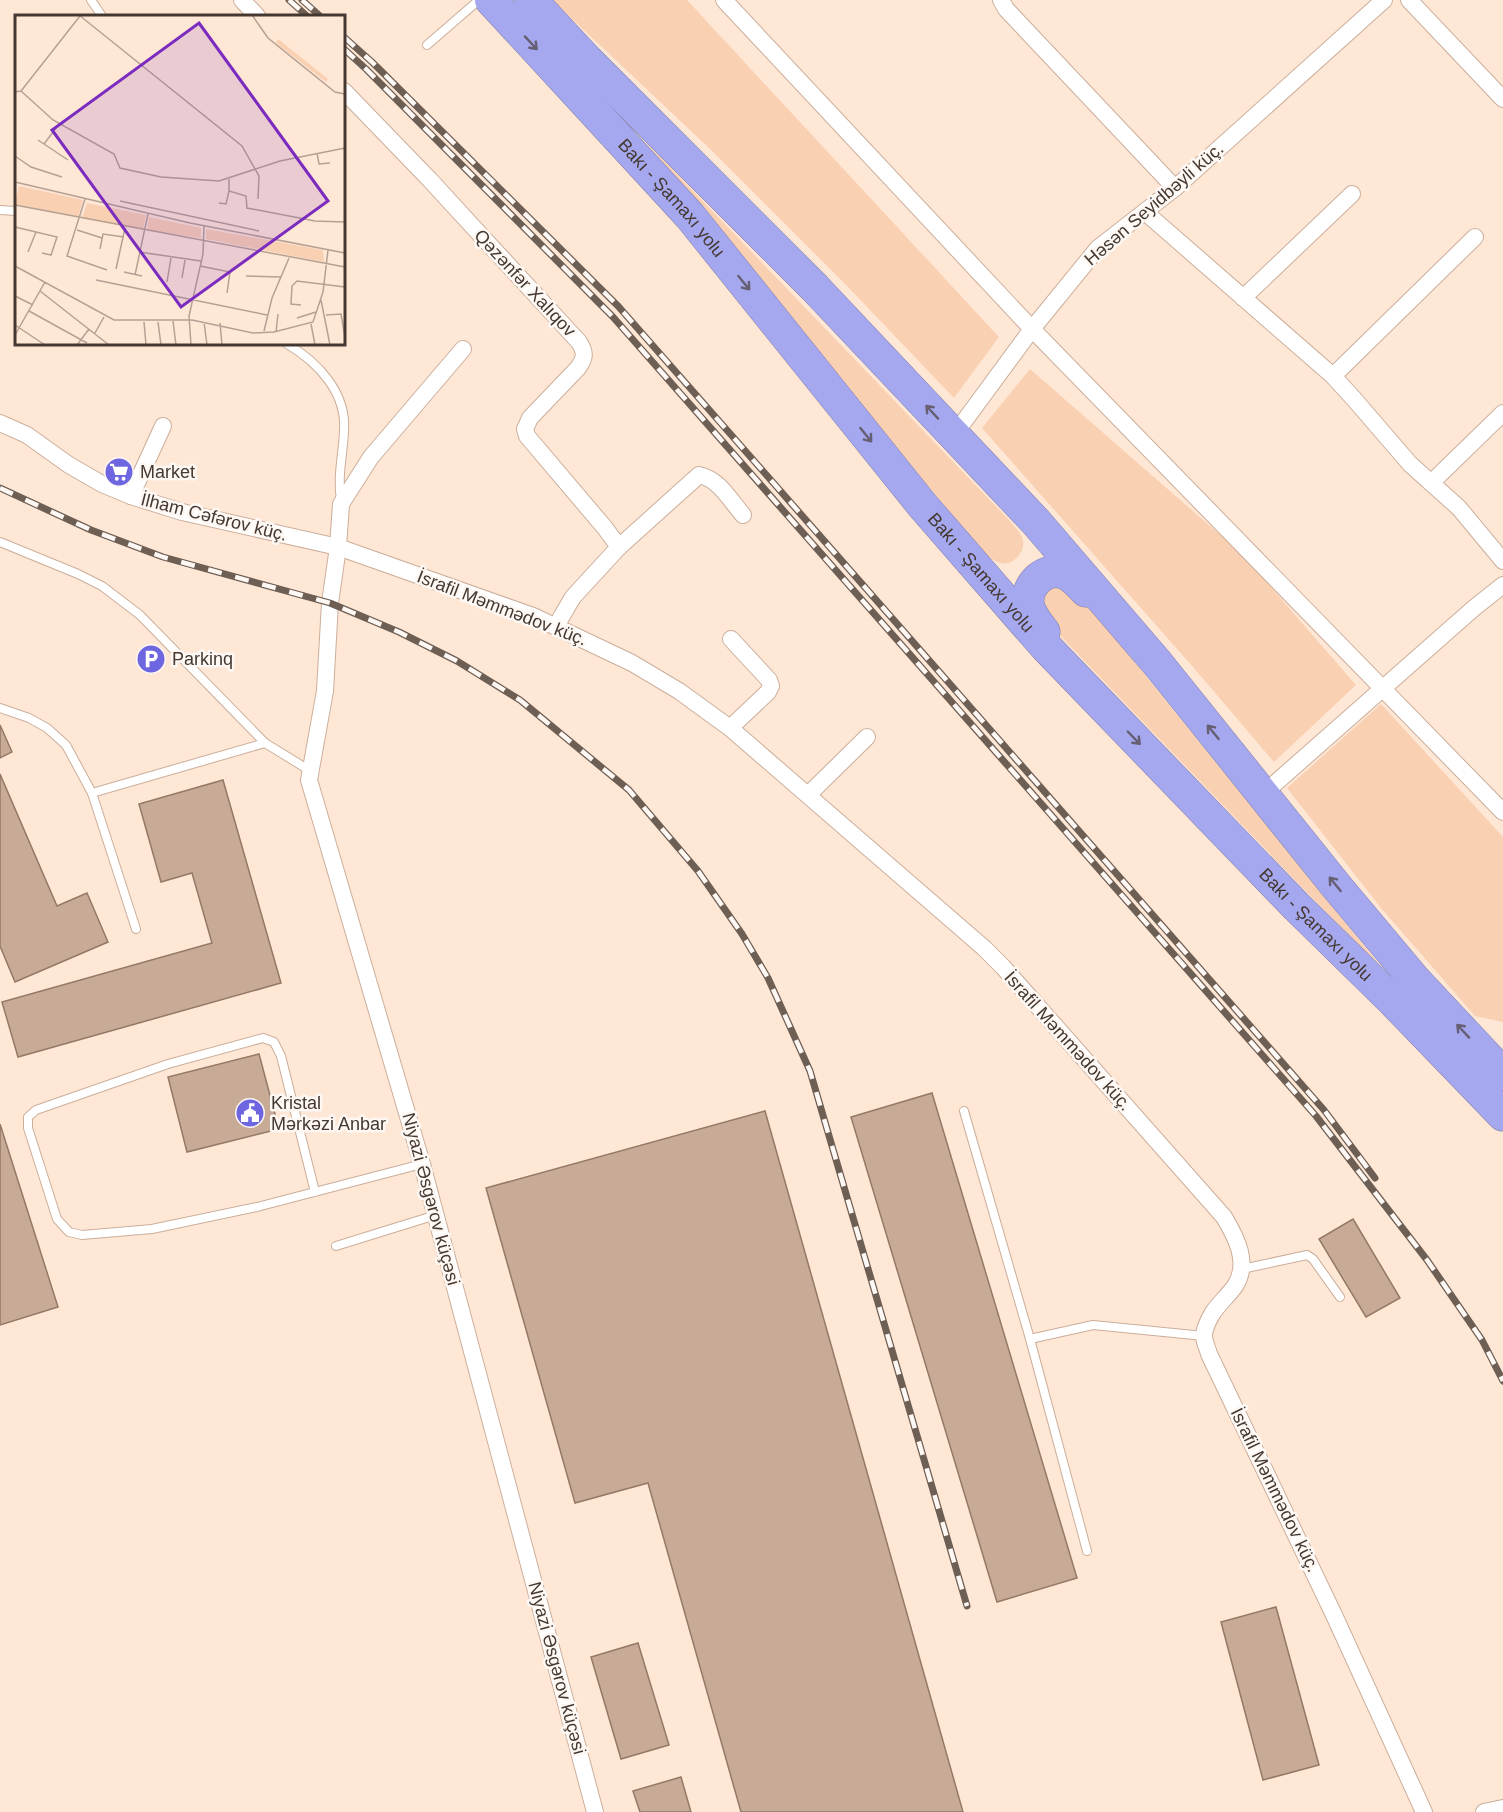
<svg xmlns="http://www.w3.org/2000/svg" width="1503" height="1812" font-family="Arial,sans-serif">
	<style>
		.green { fill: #fad0b2 }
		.building { fill: #c8ab97; stroke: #937966; stroke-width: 1.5 }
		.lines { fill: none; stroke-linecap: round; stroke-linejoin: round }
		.lane-casing { stroke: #cbae9a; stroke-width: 10 }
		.street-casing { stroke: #cbae9a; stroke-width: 18 }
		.highway-casing { stroke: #8381ac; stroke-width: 33 }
		.lane { stroke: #fff; stroke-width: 8 }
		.street { stroke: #fff; stroke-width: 16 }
		.highway { stroke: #a5a8ef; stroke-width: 32 }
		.rail-casing { stroke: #6e5f55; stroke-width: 7 }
		.rail { stroke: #fef8f4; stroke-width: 4.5; stroke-dasharray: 14; stroke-linecap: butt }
		.oneway { stroke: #665f73 }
		.labels { text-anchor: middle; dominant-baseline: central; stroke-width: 5; stroke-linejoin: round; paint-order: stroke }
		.street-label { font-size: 18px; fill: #443830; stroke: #fef8f4 }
		.poi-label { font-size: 18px; fill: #443830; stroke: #fef8f4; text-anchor: start }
		.inset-road { fill: none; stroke: #b4a194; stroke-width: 1.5 }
		.view { fill: #7b2cbf; fill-opacity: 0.15; stroke: #7b2cbf; stroke-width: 3 }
		.inset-edge { fill: none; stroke: #443830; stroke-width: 3 }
	</style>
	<rect width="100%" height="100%" fill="#ffe7d6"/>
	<g class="green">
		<path d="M 552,0 L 687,0 L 999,337 L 954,398 L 848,287 L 709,148 Z"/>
		<path d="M 647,143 L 1010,521 C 1015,527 1022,534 1023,541 C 1024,547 1022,551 1019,555 C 1006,572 991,560 979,548 Z"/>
		<path d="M 1030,369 L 1241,553 L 1356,685 L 1274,762 L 1193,667 L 982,428 Z"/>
		<path d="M 1051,584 L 1081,596 L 1394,983 L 1046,621 L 1038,606 Z"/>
		<path d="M 1381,704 L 1503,837 L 1503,1022 L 1475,1016 L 1381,908 L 1287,788 Z"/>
	</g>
	<g class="building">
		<path d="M 0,725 L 12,752 L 0,758 Z"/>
		<path d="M 0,774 L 57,906 L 87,893 L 108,942 L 15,982 L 0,946 Z"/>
		<path d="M 223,780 L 281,983 L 18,1057 L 2,1002 L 212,943 L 192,873 L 161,882 L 139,804 Z"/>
		<path d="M 259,1054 L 279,1129 L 187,1152 L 168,1077 Z"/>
		<path d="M 932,1093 L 1077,1578 L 997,1602 L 851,1117 Z"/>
		<path d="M 765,1111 L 963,1812 L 741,1812 L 648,1483 L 575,1503 L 486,1188 Z"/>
		<path d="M 0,1124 L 58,1307 L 0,1325 Z"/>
		<path d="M 1353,1219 L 1400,1298 L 1366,1317 L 1319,1239 Z"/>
		<path d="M 1276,1607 L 1319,1765 L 1263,1780 L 1221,1622 Z"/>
		<path d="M 638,1643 L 669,1745 L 621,1759 L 591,1657 Z"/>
		<path d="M 681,1777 L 691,1812 L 640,1812 L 633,1791 Z"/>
	</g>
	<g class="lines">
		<g class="lane-casing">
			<g id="lane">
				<path d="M 91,0 L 102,16"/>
				<path d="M 427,45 L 479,0"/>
				<path d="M 0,210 L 16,211"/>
				<path d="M 287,344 C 318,362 347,393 344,431 C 343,455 337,477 341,500"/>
				<path d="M 0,542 L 78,574 L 102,586 L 140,615 L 265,743 L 309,770"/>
				<path d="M 0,708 L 29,718 L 47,728 L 66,745 L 92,793 L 136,929"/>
				<path d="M 92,793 L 265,743"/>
				<path d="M 964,1111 L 1030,1339 L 1087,1551"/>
				<path d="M 315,1192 L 281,1056 L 274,1042 L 263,1038 L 168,1064 L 36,1110 L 28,1117 L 28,1128 L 57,1219 L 69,1232 L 82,1235 L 152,1229 L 257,1207 L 422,1164"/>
				<path d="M 336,1246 L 436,1215"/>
				<path d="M 1242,1269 L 1307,1255 L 1313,1259 L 1340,1297"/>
				<path d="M 1030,1339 L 1093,1325 L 1204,1336"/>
			</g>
		</g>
		<g class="street-casing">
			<g id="street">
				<path d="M 242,0 L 257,16"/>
				<path d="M 724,0 L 1032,329 L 1503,812"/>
				<path d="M 1001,0 L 1006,9 L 1175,188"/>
				<path d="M 1409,0 L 1503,99"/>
				<path d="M 344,91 L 430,180 L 579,342 C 586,353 585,358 578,368 L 530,418 L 525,429 L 527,436 L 605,528 L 619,547 L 573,597 L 556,626"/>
				<path d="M 1145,212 L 1333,376 L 1354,399 L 1410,464 L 1459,508 L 1503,561"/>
				<path d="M 1243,298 L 1352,194"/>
				<path d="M 463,349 L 371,457 L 341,504 L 338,547 L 330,603 L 325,691 L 309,780 L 422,1164 L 595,1812"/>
				<path d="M 1333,376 L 1475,237"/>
				<path d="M 0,423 L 27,435 L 69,465 L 102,484 L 131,496 L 182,512 L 338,547 L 533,616 L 632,663 L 679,691 L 730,728 L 984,948 L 1003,967 L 1224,1217 C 1236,1237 1250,1263 1235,1286 C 1228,1296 1218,1304 1212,1314 C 1208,1321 1204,1329 1204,1336 C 1204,1342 1208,1349 1209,1354 L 1334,1615 L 1424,1812"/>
				<path d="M 954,435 L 1032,329 L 1098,248 L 1175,188 L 1384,0"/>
				<path d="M 1431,483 L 1503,413"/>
				<path d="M 131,496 L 163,426"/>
				<path d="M 619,547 L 699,475 C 719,479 730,500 743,515"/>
				<path d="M 730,728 L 768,692 L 771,686 L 769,680 L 731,639"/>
				<path d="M 1263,794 L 1474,608 L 1503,585"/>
				<path d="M 808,795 L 867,737"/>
				<path d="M 1484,1812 L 1503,1808"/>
			</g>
		</g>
		<g class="highway-casing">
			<g id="highway">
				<path id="s1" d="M 491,0 L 690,216 L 923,506 L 1045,646 L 1296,906 L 1393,1001 L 1503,1115"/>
				<path d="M 531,0 L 587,60 L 815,288 L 1036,522 L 1158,664 L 1337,887 L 1415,980 L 1503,1074"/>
				<path d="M 1044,632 C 1038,624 1030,615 1028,604 C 1026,585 1045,566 1064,573 C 1073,576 1079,584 1086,591"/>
			</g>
		</g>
		<use href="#lane" class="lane"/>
		<use href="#street" class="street"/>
		<use href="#highway" class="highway"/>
		<g class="rail-casing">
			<g id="rail">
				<path d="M 289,0 L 307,16"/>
				<path d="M 302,0 L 320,16"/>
				<path d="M 344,37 L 372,62 L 618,306 L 1324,1110 L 1375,1178"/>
				<path d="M 344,49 L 366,69 L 613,317 L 1316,1116 L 1427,1260 L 1482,1340 L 1503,1381"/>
				<path d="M 0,488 L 91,530 L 163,557 L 330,603 L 399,632 L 457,661 L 520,700 L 629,790 L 698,871 L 742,934 L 768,978 L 810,1071 L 967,1606"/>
			</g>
		</g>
		<use href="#rail" class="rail"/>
	</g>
	<defs><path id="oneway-shaft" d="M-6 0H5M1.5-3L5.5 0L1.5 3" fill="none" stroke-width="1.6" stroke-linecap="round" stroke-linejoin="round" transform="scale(1.5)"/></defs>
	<g class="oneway">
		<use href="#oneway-shaft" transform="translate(531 43) rotate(47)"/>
		<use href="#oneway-shaft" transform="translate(744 283) rotate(51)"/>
		<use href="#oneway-shaft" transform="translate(932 412) rotate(-133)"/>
		<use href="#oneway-shaft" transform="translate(866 435) rotate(51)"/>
		<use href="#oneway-shaft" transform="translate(1213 732) rotate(-129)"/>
		<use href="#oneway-shaft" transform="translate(1134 738) rotate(46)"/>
		<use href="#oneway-shaft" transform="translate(1335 884) rotate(-129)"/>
		<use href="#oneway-shaft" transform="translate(1463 1031) rotate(-133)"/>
	</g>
	<defs>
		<g id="supermarket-disc" transform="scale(1.5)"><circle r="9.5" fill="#6d66e0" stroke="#fef8f4"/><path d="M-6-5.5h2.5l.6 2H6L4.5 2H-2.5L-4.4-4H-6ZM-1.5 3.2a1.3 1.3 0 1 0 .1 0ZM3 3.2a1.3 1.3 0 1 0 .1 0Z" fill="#fff"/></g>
		<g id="parking-disc" transform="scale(1.5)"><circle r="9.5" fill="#6d66e0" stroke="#fef8f4"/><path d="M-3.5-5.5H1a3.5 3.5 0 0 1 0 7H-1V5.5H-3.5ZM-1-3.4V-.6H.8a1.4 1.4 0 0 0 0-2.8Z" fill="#fff"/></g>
		<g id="civic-disc" transform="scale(1.5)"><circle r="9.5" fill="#6d66e0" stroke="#fef8f4"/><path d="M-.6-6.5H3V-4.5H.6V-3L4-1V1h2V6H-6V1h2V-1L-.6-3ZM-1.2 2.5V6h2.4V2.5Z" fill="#fff"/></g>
	</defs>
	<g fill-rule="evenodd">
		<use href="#supermarket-disc" x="119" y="472"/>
		<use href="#parking-disc" x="151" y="659"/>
		<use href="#civic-disc" x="250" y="1113"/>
	</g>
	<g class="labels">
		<g class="street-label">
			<text stroke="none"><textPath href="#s1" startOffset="268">Bakı - Şamaxı yolu</textPath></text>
			<text transform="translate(1154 204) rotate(-41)">Həsən Seyidbəyli küç.</text>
			<text transform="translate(525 283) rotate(47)">Qəzənfər Xalıqov</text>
			<text transform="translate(214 517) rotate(14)">İlham Cəfərov küç.</text>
			<text stroke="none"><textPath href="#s1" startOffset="754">Bakı - Şamaxı yolu</textPath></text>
			<text transform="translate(502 608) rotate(21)">İsrafil Məmmədov küç.</text>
			<text stroke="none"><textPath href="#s1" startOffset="1240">Bakı - Şamaxı yolu</textPath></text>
			<text transform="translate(1068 1041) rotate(48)">İsrafil Məmmədov küç.</text>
			<text transform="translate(431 1199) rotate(75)">Niyazi Əsgərov küçəsi</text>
			<text transform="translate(1275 1490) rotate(64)">İsrafil Məmmədov küç.</text>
			<text transform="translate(557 1668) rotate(75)">Niyazi Əsgərov küçəsi</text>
		</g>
		<g class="poi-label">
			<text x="140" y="472">Market</text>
			<text x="172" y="659">Parkinq</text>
			<text x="271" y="1103">Kristal<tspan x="271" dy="21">Mərkəzi Anbar</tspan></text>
		</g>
	</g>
	<g transform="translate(15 15)">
		<rect width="330" height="330" fill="#ffe7d6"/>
		<path d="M 263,24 L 313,64 L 311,67 L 261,28 ZM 4,171 L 68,185 L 63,202 L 0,190 ZM 72,188 L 131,200 L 128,215 L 67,203 ZM 134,202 L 186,213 L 186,223 L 132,215 ZM 191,214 L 308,235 L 309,247 L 191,224 Z" fill="#fad0b2"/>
		<path class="inset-road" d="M 64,0 L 227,131 L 244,161 L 243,184M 237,0 L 253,23 L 320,77 L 330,79M 6,76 L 38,105 L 99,139 L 105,153 L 146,162 L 204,166 L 265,146 L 330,133M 0,77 L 6,76 L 65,1M 23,125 L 53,145M 29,129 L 44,109M 302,138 L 304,149 L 315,148M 0,141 L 16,152 L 47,162M 214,164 L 214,176 L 231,181 L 232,193 L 300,206 L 330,207M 0,167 L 175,208 L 330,238M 70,184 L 52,241 L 92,255M 105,186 L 244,216M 204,188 L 211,189 L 214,176M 0,190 L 330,252M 0,212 L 42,222 L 36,240 L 27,238M 62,215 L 87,223M 85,234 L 88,219 L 109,222M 13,237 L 21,217M 124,237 L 186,246M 0,251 L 99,305 L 177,305 L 238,318 L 259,317 L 298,307 L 308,277 L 313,235M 185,251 L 215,257 L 212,278M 101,254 L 110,213M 109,257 L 127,261M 120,260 L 133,199M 231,261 L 266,262M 167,263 L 170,245M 81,265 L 252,300M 152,267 L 156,243M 25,276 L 94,330M 0,281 L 18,290M 306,285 L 315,330M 286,290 L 276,289 L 277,271 L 282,266 L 330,272M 14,296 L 72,328M 311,300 L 326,299 L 330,322M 282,303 L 301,297M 158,306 L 161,330M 129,307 L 131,330M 143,307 L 146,330M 189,307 L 192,330M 205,308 L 207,330M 296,309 L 300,330M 0,310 L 30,330M 249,316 L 257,283 L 274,243M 261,317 L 263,299M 80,318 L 89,302M 0,320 L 30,267M 62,330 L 74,314M 176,330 L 174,301 L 188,239 L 189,211"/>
		<path class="view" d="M 184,8 L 313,186 L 166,292 L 37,115 Z"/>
		<rect width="330" height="330" class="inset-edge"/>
	</g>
</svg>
